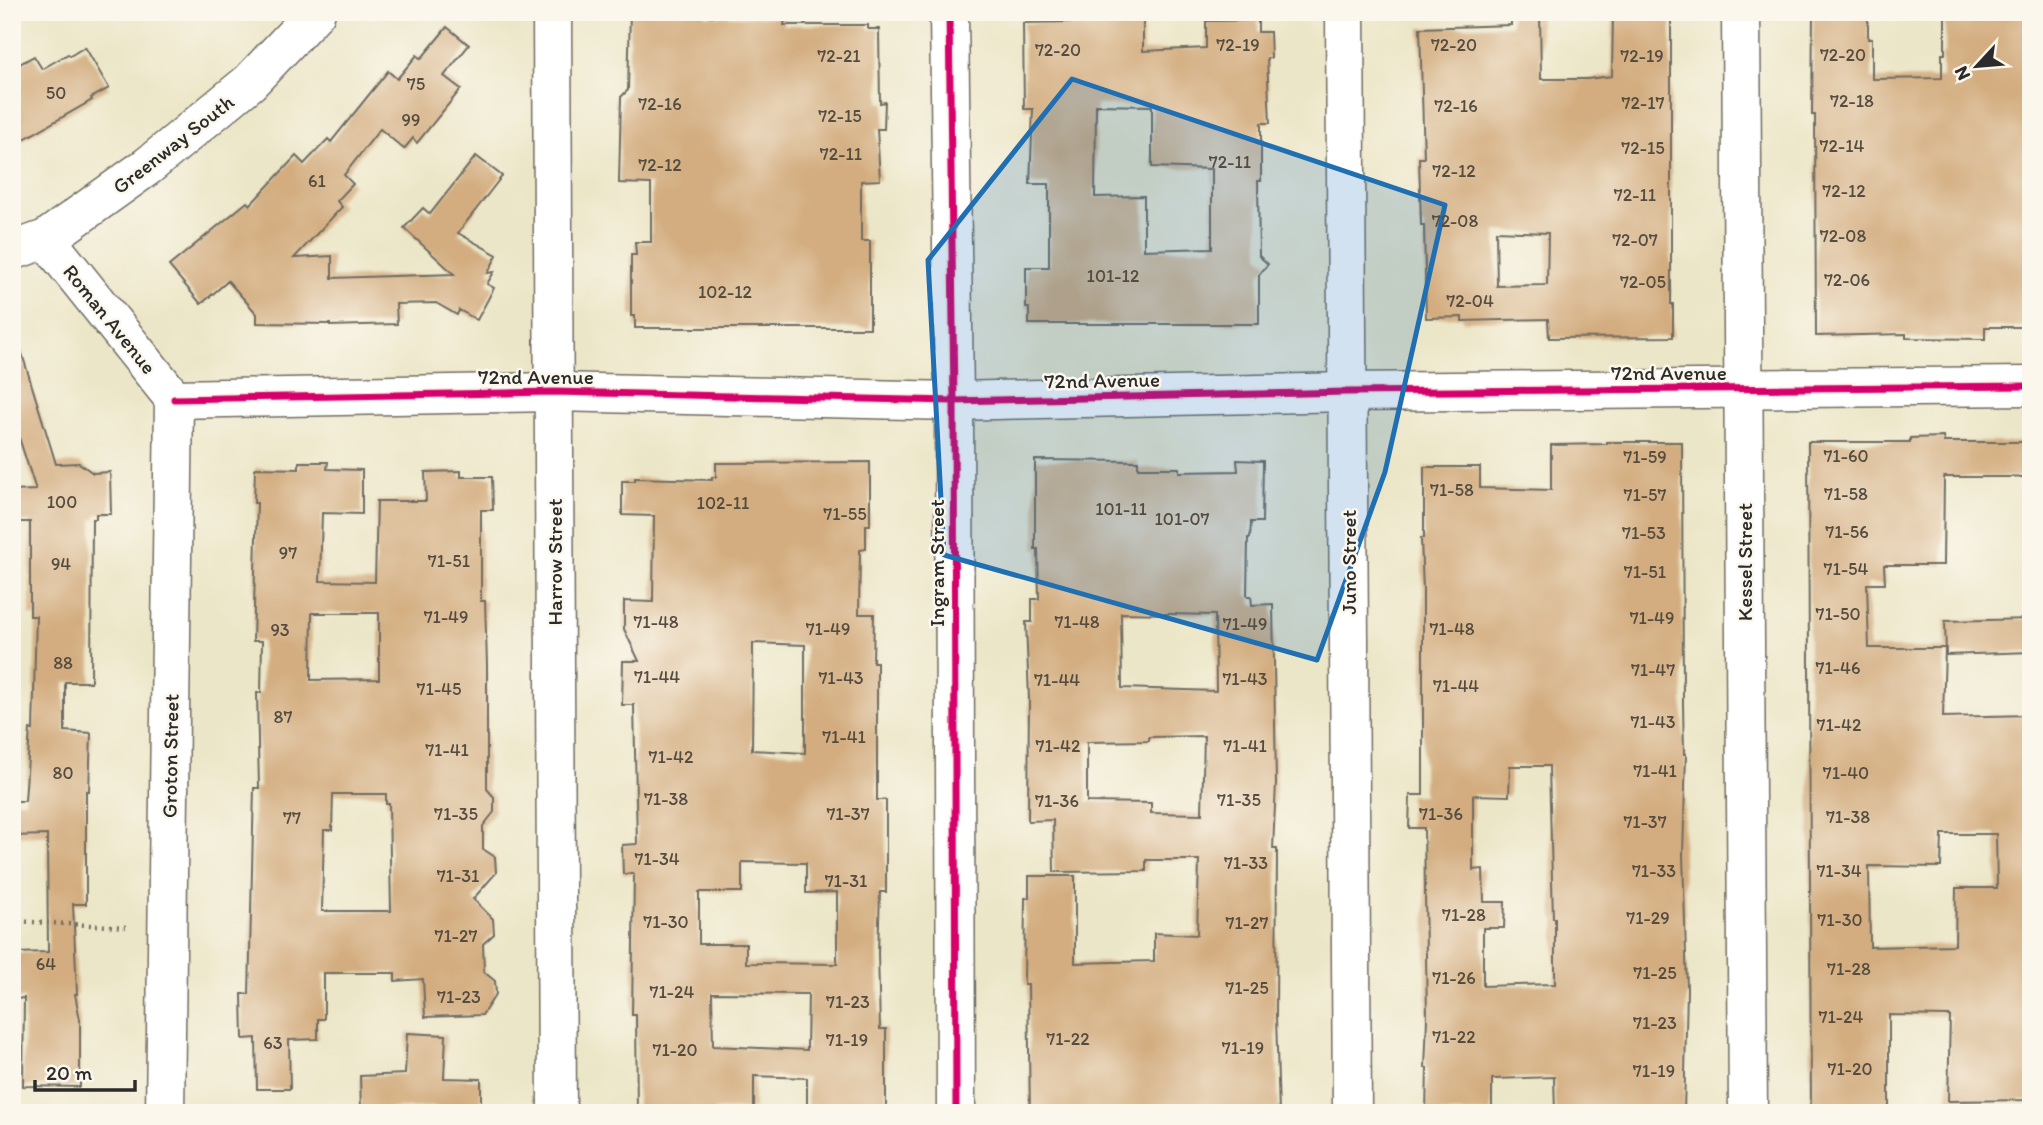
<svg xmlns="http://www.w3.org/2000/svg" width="2043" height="1125" font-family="Itim,sans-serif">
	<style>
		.building { fill: #d3ad80; fill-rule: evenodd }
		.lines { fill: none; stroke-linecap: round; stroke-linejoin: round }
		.street-casing { stroke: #6f6c62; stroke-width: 41 }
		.path { stroke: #6f6c62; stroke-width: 4.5; stroke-dasharray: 2 5; stroke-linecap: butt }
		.street { stroke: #fff; stroke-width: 38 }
		.cycleway-casing { stroke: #fbf7ec; stroke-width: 11 }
		.cycleway { stroke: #d6006c; stroke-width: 7 }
		.marked { fill: #1f6fb2; fill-opacity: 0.2; stroke: #1f6fb2; stroke-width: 5; stroke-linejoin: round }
		.labels { text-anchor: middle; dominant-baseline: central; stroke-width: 5; stroke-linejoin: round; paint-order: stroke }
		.number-label { font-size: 18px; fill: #554c40 }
		.street-label { font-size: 21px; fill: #2b2b2b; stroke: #fbf7ec }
	</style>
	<rect width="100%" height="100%" fill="#fbf7ec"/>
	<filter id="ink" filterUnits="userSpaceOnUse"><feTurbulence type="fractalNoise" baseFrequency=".0143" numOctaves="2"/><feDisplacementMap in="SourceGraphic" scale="14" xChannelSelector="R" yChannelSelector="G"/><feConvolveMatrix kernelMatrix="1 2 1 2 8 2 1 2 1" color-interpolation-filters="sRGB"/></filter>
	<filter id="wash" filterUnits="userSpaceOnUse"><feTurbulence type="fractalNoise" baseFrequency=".00686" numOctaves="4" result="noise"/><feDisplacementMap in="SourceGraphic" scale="28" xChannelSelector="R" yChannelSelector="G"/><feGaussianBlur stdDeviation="1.57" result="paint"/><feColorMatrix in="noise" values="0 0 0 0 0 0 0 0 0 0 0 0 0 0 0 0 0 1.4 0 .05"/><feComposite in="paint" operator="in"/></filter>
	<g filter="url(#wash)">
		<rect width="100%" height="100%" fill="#ece6c8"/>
		<g id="blocks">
			<g class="building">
				<path d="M 630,12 L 706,12 L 706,16 L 785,17 L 784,25 L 868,25 L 868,29 L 879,29 L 880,103 L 885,102 L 884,129 L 877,129 L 880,180 L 861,181 L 861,241 L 870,241 L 870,328 L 635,328 L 635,316 L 631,316 L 631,255 L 636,255 L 635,242 L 651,242 L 651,184 L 619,183 L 621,97 L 628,90 Z"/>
				<path d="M 1613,12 L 1671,12 L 1671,304 L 1673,304 L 1673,337 L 1549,338 L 1548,319 L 1462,321 L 1462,317 L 1426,318 L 1424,225 L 1421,225 L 1419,158 L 1424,158 L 1420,28 L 1511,25 L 1511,14 L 1540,15 L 1541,79 L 1587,79 L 1612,76 ZM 1496,231 L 1548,233 L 1547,285 L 1497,286 Z"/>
				<path d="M 1813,12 L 1868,12 L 1868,39 L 1872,39 L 1872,79 L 1942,78 L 1942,54 L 1945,54 L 1945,12 L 1973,12 L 1973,16 L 2031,14 L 2031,327 L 1985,327 L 1985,339 L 1906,338 L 1906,334 L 1816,336 L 1815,115 L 1812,115 Z"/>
				<path d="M 1111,15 L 1143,15 L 1143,51 L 1206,48 L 1206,21 L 1258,20 L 1258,32 L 1270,32 L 1271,58 L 1267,58 L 1270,123 L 1261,123 L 1261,181 L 1258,181 L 1259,256 L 1268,264 L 1259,275 L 1259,324 L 1029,324 L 1029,308 L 1026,308 L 1026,267 L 1049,267 L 1049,184 L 1030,184 L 1033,109 L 1024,109 L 1023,23 L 1111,21 ZM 1096,105 L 1152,106 L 1152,167 L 1212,169 L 1212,248 L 1144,250 L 1144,196 L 1095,197 Z"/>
				<path d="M 447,27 L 469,45 L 444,76 L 461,89 L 417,143 L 413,138 L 404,149 L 380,129 L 344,175 L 353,184 L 337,201 L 342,207 L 294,258 L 332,256 L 332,278 L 454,274 L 404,228 L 423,208 L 430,214 L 476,156 L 502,176 L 458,233 L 497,255 L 488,273 L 494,272 L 487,284 L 494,288 L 477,320 L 459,310 L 457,315 L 436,303 L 396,304 L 397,324 L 330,326 L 330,324 L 257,323 L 257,314 L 228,281 L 201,304 L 169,266 L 247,202 L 250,205 L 296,156 L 304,164 L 328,139 L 331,142 L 388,71 L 397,79 L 417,55 L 421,59 Z"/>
				<path d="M 85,47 L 109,88 L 91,98 L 92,100 L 12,146 L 12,68 L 34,56 L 42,69 L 68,54 L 70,56 Z"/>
				<path d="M 19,344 L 56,464 L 79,463 L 93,473 L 110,472 L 111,514 L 96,514 L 96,519 L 92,519 L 91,682 L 65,682 L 65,731 L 91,733 L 89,791 L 86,791 L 86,904 L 73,904 L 77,994 L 75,994 L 80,1020 L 80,1087 L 23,1086 L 24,998 L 16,999 L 15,953 L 48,952 L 47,835 L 12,836 L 12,801 L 25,801 L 30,729 L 33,730 L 36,616 L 30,616 L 30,522 L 12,522 L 12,491 L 36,490 L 12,416 L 12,345 Z"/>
				<path d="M 1943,437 L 1944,442 L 2031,442 L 2031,477 L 1944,477 L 1943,565 L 1884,565 L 1885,584 L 1867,584 L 1869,648 L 1945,648 L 1943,717 L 2031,715 L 2031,1100 L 1948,1101 L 1950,1016 L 1889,1015 L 1889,1111 L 1811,1113 L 1808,442 L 1910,442 L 1910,438 ZM 1942,834 L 1996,834 L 1997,888 L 1956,888 L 1955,945 L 1870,947 L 1869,866 L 1941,867 Z"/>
				<path d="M 1607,442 L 1682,442 L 1683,705 L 1684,754 L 1686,754 L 1683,855 L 1687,990 L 1684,1113 L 1555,1113 L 1554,1077 L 1492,1079 L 1492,1113 L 1426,1113 L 1427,1068 L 1425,1068 L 1427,1019 L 1424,828 L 1409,828 L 1410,795 L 1423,795 L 1423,590 L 1421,538 L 1424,538 L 1424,467 L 1480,467 L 1480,488 L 1551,490 L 1551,445 L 1607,444 ZM 1510,766 L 1549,766 L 1553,918 L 1555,918 L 1555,984 L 1483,986 L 1483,928 L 1504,928 L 1505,902 L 1484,902 L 1483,869 L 1473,870 L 1473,795 L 1509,796 Z"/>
				<path d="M 1035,460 L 1138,461 L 1138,468 L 1179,468 L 1179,472 L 1238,471 L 1237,460 L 1263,461 L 1262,522 L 1251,522 L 1250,538 L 1248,538 L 1247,596 L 1251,596 L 1252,605 L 1273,604 L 1276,783 L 1273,849 L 1277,849 L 1276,1017 L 1279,1113 L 1030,1113 L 1028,985 L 1024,985 L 1025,898 L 1029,898 L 1029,876 L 1075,876 L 1075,963 L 1154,961 L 1154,933 L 1197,935 L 1199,860 L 1146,860 L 1146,871 L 1054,872 L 1053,820 L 1028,821 L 1029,699 L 1026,622 L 1032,622 L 1032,599 L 1039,599 L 1038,549 L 1035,549 ZM 1121,613 L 1215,615 L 1216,691 L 1122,688 ZM 1204,736 L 1202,814 L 1151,813 L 1151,803 L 1087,802 L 1087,742 L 1149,741 L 1149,737 Z"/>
				<path d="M 299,462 L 328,462 L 327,469 L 362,470 L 362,514 L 322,513 L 320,581 L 375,582 L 377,501 L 426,501 L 425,472 L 461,471 L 461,477 L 492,477 L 493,510 L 481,510 L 481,601 L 485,601 L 487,665 L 487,789 L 494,797 L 494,812 L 483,826 L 483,849 L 495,857 L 496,873 L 473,899 L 493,919 L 494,934 L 483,944 L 484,972 L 495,981 L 496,994 L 482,1015 L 425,1017 L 423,979 L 395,981 L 395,973 L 324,973 L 324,1019 L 318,1019 L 318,1039 L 289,1040 L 290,1089 L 257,1089 L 256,1038 L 243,1039 L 242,994 L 249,994 L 254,788 L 259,788 L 257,693 L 261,693 L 262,641 L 253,641 L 257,503 L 254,503 L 255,468 L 299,469 ZM 312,613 L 379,613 L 379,679 L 311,680 ZM 333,794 L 386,794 L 386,804 L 389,804 L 391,911 L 322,911 L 324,830 L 332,830 Z"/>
				<path d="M 870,462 L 870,525 L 866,525 L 866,549 L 860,550 L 859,614 L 874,614 L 873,662 L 877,662 L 877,800 L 886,800 L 886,892 L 880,892 L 878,953 L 880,1029 L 886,1029 L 886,1113 L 807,1112 L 807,1078 L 754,1076 L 754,1109 L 714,1110 L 715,1113 L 637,1113 L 636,1015 L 632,1015 L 634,874 L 623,874 L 622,845 L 637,844 L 634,705 L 622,705 L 623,661 L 639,661 L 624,629 L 624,601 L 653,602 L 654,516 L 622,515 L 622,481 L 635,481 L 635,478 L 712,480 L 712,477 L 716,477 L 716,463 ZM 753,643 L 805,645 L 805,753 L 752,750 ZM 742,862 L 806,863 L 806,893 L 837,892 L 837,964 L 746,963 L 746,944 L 699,944 L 699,892 L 742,892 ZM 712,993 L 808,994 L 807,1050 L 713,1046 Z"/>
				<path d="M 2031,619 L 2031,652 L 1946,655 L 1945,621 Z"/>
				<path d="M 407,1033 L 446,1035 L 444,1078 L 481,1079 L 481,1113 L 436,1113 L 436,1107 L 361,1110 L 360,1076 L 405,1074 Z"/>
			</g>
		</g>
	</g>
	<g filter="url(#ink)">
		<use href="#blocks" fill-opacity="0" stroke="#6f6c62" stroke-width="2"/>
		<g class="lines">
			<g class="street-casing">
				<g id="street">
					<path d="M 552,12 L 557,1113"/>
					<path d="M 949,12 L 954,401 L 956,1113"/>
					<path d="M 1345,12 L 1352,1113"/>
					<path d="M 1741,12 L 1748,1113"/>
					<path d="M 46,239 L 174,399"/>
					<path d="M 12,251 L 46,239 L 148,166 L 250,82 L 316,12"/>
					<path d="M 174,399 L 554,392 L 954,401 L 1347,392 L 2031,386"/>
					<path d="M 165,1113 L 174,399"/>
				</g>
			</g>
			<path class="path" d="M 12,921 L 127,927"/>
			<use href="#street" class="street"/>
			<g class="cycleway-casing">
				<g id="cycleway">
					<path d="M 949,12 L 954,401 L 956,1113"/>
					<path d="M 174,399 L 554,392 L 954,401 L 1347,392 L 2031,386"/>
				</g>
			</g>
			<use href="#cycleway" class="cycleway"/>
		</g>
	</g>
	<path class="marked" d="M 1072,79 L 1445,205 L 1385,472 L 1317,660 L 944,555 L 928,260 Z"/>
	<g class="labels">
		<g class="number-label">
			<text x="1238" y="45">72-19</text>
			<text x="1454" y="45">72-20</text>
			<text x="1058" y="50">72-20</text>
			<text x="1843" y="55">72-20</text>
			<text x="839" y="56">72-21</text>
			<text x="1642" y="56">72-19</text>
			<text x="416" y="84">75</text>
			<text x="56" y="93">50</text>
			<text x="1852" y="101">72-18</text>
			<text x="1643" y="103">72-17</text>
			<text x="660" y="104">72-16</text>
			<text x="1456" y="106">72-16</text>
			<text x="840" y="116">72-15</text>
			<text x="411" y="120">99</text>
			<text x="1842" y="146">72-14</text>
			<text x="1643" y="148">72-15</text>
			<text x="841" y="154">72-11</text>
			<text x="1230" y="162">72-11</text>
			<text x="660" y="165">72-12</text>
			<text x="1454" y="171">72-12</text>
			<text x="317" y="181">61</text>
			<text x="1844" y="191">72-12</text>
			<text x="1635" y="195">72-11</text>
			<text x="1455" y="221">72-08</text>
			<text x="1843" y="236">72-08</text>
			<text x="1635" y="240">72-07</text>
			<text x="1113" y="276">101-12</text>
			<text x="1847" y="280">72-06</text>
			<text x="1643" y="282">72-05</text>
			<text x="725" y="292">102-12</text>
			<text x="1470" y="301">72-04</text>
			<text x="1846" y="456">71-60</text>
			<text x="1645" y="457">71-59</text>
			<text x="1452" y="490">71-58</text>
			<text x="1846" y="494">71-58</text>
			<text x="1645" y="495">71-57</text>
			<text x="62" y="502">100</text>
			<text x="723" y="503">102-11</text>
			<text x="1121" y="509">101-11</text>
			<text x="845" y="514">71-55</text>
			<text x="1182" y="519">101-07</text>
			<text x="1847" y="532">71-56</text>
			<text x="1644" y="533">71-53</text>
			<text x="288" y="553">97</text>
			<text x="449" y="561">71-51</text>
			<text x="61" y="564">94</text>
			<text x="1846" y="569">71-54</text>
			<text x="1645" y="572">71-51</text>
			<text x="1838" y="614">71-50</text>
			<text x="446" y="617">71-49</text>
			<text x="1652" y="618">71-49</text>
			<text x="656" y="622">71-48</text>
			<text x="1077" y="622">71-48</text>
			<text x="1245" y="624">71-49</text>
			<text x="828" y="629">71-49</text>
			<text x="1452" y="629">71-48</text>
			<text x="280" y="630">93</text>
			<text x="63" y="663">88</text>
			<text x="1838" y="668">71-46</text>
			<text x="1653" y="670">71-47</text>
			<text x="657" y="677">71-44</text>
			<text x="841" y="678">71-43</text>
			<text x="1245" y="679">71-43</text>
			<text x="1057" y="680">71-44</text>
			<text x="1456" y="686">71-44</text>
			<text x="439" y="689">71-45</text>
			<text x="283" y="717">87</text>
			<text x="1653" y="722">71-43</text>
			<text x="1839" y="725">71-42</text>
			<text x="844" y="737">71-41</text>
			<text x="1058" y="746">71-42</text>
			<text x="1245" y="746">71-41</text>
			<text x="447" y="750">71-41</text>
			<text x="671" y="757">71-42</text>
			<text x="1655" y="771">71-41</text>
			<text x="63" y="773">80</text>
			<text x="1846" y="773">71-40</text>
			<text x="666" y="799">71-38</text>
			<text x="1239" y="800">71-35</text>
			<text x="1057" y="801">71-36</text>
			<text x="456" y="814">71-35</text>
			<text x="848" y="814">71-37</text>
			<text x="1441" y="814">71-36</text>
			<text x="1848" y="817">71-38</text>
			<text x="292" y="818">77</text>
			<text x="1645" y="822">71-37</text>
			<text x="657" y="859">71-34</text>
			<text x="1246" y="863">71-33</text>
			<text x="1654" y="871">71-33</text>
			<text x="1839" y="871">71-34</text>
			<text x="458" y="876">71-31</text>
			<text x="846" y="881">71-31</text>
			<text x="1464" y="915">71-28</text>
			<text x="1648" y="918">71-29</text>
			<text x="1840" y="920">71-30</text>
			<text x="666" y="922">71-30</text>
			<text x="1247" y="923">71-27</text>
			<text x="456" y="936">71-27</text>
			<text x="46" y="964">64</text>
			<text x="1849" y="969">71-28</text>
			<text x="1655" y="973">71-25</text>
			<text x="1454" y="978">71-26</text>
			<text x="1247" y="988">71-25</text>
			<text x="672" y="992">71-24</text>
			<text x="459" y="997">71-23</text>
			<text x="848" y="1002">71-23</text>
			<text x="1841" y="1017">71-24</text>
			<text x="1655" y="1023">71-23</text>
			<text x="1454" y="1037">71-22</text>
			<text x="1068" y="1039">71-22</text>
			<text x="847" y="1040">71-19</text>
			<text x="273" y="1043">63</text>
			<text x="1243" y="1048">71-19</text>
			<text x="675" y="1050">71-20</text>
			<text x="1850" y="1069">71-20</text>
			<text x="1654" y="1071">71-19</text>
		</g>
		<g class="street-label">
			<text transform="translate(173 144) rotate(-38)">Greenway South</text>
			<text transform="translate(110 319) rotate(51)">Roman Avenue</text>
			<text x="1669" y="372">72nd Avenue</text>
			<text x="536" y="376">72nd Avenue</text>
			<text transform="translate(1102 380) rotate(-1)">72nd Avenue</text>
			<text transform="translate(554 562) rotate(-90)">Harrow Street</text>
			<text transform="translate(1348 562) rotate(-90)">Juno Street</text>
			<text transform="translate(1744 562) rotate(-90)">Kessel Street</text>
			<text transform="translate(936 563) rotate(-90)">Ingram Street</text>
			<text transform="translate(170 756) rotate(-89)">Groton Street</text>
		</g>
	</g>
	<rect width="2043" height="1125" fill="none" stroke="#fbf7ec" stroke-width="42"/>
	<g transform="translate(1977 66) rotate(244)" stroke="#fbf7ec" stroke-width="5" paint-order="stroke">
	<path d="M0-5L12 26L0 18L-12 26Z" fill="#2b2b2b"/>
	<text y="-10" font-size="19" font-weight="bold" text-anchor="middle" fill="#2b2b2b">N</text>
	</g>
	<path d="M35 1080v10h100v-10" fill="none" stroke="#2b2b2b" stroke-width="3.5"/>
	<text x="46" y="1080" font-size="21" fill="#2b2b2b" stroke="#fbf7ec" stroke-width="5" paint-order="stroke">20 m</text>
</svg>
